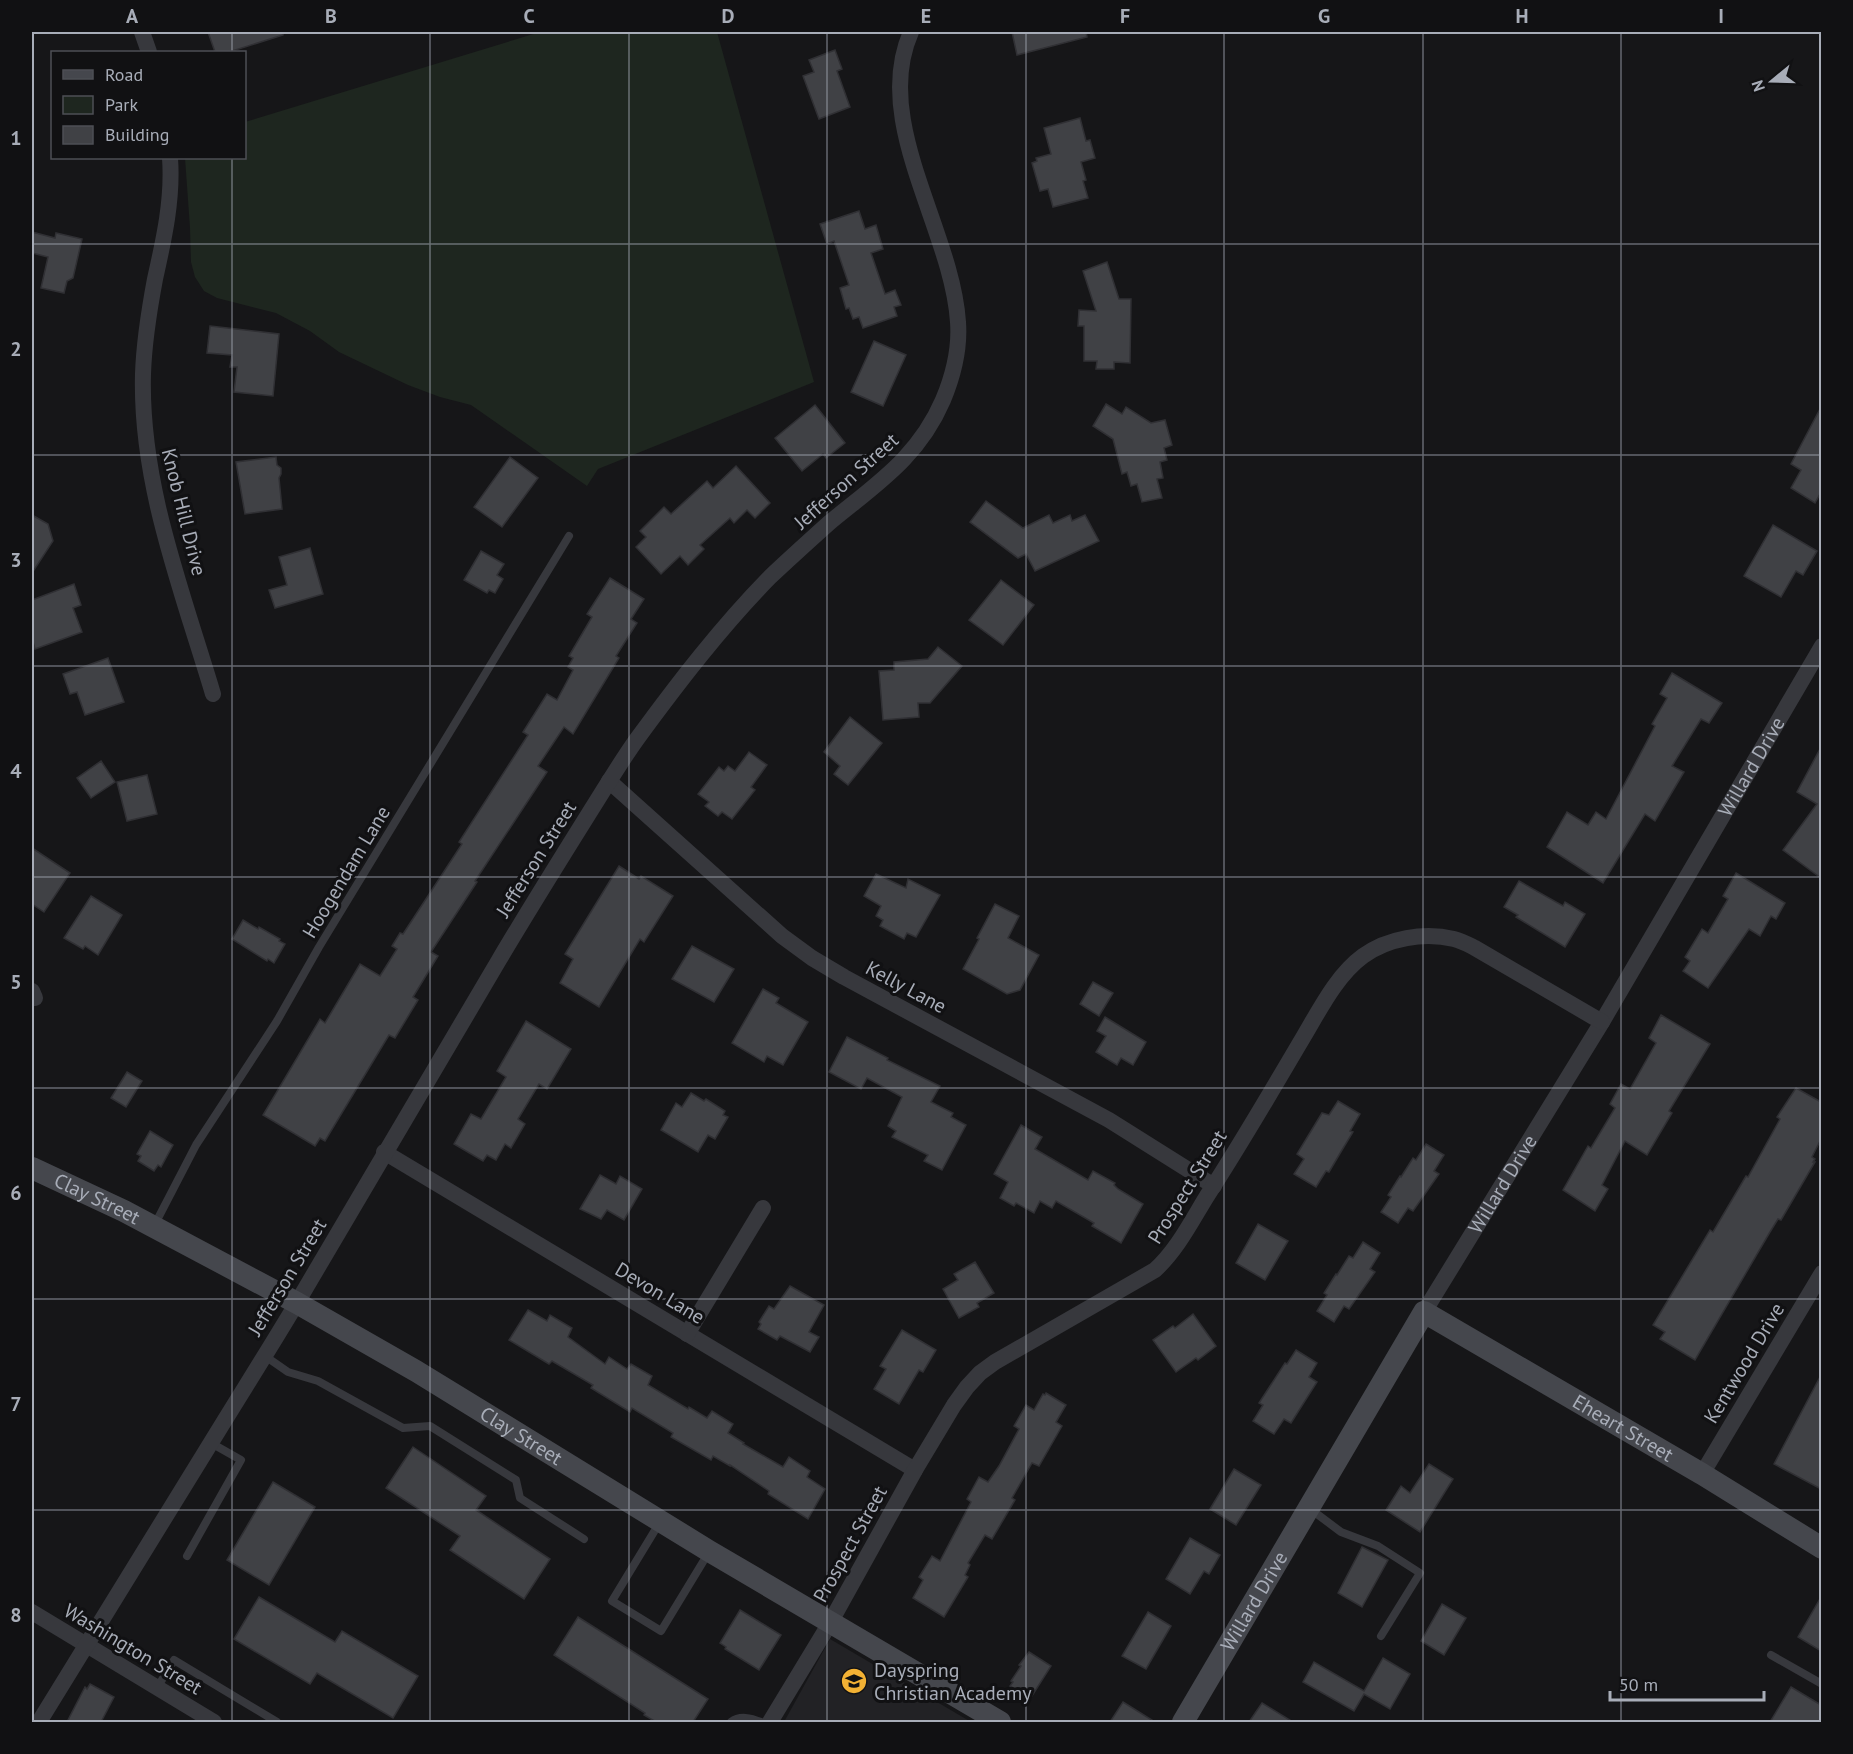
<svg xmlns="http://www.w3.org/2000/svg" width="1853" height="1754" font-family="'PT Sans',sans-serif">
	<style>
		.built { fill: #222225 }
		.green { fill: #1e261f }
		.building { fill: #404145; stroke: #303034; stroke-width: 1.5 }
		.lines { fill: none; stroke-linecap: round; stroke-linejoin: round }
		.lane { stroke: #37383d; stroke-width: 8 }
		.street { stroke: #37383d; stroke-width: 16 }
		.secondary { stroke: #45474d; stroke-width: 22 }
		.grid { fill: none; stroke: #a8adb8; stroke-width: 1.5; stroke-opacity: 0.55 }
		.labels { text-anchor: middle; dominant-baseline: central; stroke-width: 6; stroke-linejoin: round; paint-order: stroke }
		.street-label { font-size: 20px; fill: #a8adb8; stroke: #111113 }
		.poi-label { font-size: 20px; fill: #a8adb8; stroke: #111113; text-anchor: start }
		.neatline { fill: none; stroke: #a8adb8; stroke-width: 2 }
		.grid-label { font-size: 20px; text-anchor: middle; font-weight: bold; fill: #a8adb8 }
	</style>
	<rect width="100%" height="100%" fill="#161618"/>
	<path class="built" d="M 830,1639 L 971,1722 L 784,1722 Z"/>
	<path class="green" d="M 540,32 L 717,32 L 814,382 L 598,469 L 587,486 L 471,405 L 440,397 L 408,385 L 339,352 L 310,331 L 276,313 L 217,298 L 204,291 L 195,277 L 191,262 L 190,228 L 185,158 L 244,158 L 245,122 Z"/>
	<g class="building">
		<path d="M 208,32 L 283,32 L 283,35 L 229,52 L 215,52 Z"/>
		<path d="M 1012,32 L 1086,32 L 1087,37 L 1017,55 Z"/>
		<path d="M 835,50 L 842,69 L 837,71 L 850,107 L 819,119 L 803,76 L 814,72 L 809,60 Z"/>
		<path d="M 1080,118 L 1086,141 L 1090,140 L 1095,158 L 1081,162 L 1086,180 L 1083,181 L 1088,198 L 1053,207 L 1048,189 L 1040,191 L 1032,163 L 1037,161 L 1036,158 L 1051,154 L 1044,128 Z"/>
		<path d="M 859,211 L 865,229 L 876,225 L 883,249 L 871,253 L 885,294 L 895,290 L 901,305 L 894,307 L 897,316 L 863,328 L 859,317 L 853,319 L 849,308 L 846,309 L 840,288 L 849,285 L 834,241 L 827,244 L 820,224 Z"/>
		<path d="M 32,232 L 55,238 L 56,233 L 82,239 L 73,278 L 67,281 L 64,293 L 41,288 L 48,257 L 32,253 Z"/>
		<path d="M 1107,262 L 1119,299 L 1131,299 L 1130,363 L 1114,362 L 1114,369 L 1096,369 L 1097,361 L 1084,361 L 1084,326 L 1078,326 L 1079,310 L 1096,311 L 1083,271 Z"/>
		<path d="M 210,326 L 279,334 L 273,396 L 234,392 L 237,367 L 230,367 L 232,355 L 207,353 Z"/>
		<path d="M 874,341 L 906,355 L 883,406 L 851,392 Z"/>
		<path d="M 1106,404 L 1122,414 L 1126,407 L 1151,423 L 1165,420 L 1172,445 L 1164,448 L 1167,460 L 1160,462 L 1163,478 L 1157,479 L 1162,498 L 1142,502 L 1137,484 L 1131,486 L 1127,472 L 1122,474 L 1113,439 L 1093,426 Z"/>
		<path d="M 815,405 L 845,443 L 826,458 L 823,454 L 802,471 L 775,438 Z"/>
		<path d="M 1821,407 L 1821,492 L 1815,503 L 1791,488 L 1801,470 L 1791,464 Z"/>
		<path d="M 276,457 L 277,465 L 281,468 L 281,474 L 279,478 L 282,509 L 245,514 L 236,462 Z"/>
		<path d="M 510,457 L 538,478 L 502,527 L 474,507 Z"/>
		<path d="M 736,466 L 770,503 L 755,518 L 747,510 L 734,523 L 730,518 L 700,545 L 704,549 L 688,565 L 680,556 L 661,574 L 636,547 L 646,537 L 640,531 L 664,507 L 671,514 L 707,481 L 713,488 Z"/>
		<path d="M 986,501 L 1023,528 L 1049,515 L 1053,523 L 1070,515 L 1072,521 L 1085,515 L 1099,541 L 1035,571 L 1026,554 L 1018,558 L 970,522 Z"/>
		<path d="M 32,515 L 48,524 L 53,541 L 32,573 Z"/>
		<path d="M 1773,525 L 1817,551 L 1803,575 L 1796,571 L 1781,597 L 1744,576 Z"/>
		<path d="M 310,548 L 323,594 L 275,608 L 269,590 L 287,585 L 279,557 Z"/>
		<path d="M 481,551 L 504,564 L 497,575 L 503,579 L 495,593 L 489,590 L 487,593 L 464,580 Z"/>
		<path d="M 610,578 L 644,599 L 631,619 L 637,623 L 616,656 L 619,658 L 573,734 L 564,727 L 538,766 L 547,772 L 475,881 L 477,882 L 431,952 L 438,956 L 413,997 L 418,1000 L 395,1038 L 389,1035 L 325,1141 L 320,1138 L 315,1146 L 263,1115 L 320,1019 L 325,1023 L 360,964 L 380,976 L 397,949 L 392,946 L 400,933 L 403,934 L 462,844 L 459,842 L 528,735 L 523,732 L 547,694 L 557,700 L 573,670 L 568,667 L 573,658 L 569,656 L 592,617 L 587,614 Z"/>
		<path d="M 1001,580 L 1034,605 L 1003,645 L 969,620 Z"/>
		<path d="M 74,584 L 81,605 L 73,608 L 82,632 L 35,649 L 32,638 L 32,600 Z"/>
		<path d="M 938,647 L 962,666 L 930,703 L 918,703 L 919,717 L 883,720 L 879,671 L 894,670 L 894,662 L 928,659 Z"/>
		<path d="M 108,658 L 124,702 L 85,715 L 77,692 L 70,694 L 63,674 Z"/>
		<path d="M 1672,673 L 1722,703 L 1709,723 L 1701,719 L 1672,766 L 1684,772 L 1655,821 L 1645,814 L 1603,883 L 1547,847 L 1567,812 L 1588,825 L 1596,812 L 1606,819 L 1655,726 L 1652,724 L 1667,698 L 1660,694 Z"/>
		<path d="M 850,717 L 882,743 L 848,785 L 834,774 L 840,766 L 824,752 Z"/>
		<path d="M 1821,747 L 1821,878 L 1783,850 L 1817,804 L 1797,792 Z"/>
		<path d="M 749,752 L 767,765 L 751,787 L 755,790 L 732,819 L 722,812 L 718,816 L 705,806 L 709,802 L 698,794 L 719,767 L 724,771 L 728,766 L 735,771 Z"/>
		<path d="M 101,761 L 115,782 L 91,798 L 77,778 Z"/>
		<path d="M 147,775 L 157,814 L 127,821 L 117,782 Z"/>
		<path d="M 32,848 L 70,873 L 44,912 L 32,904 Z"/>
		<path d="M 619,866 L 639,879 L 641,876 L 673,896 L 644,942 L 640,939 L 599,1007 L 560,983 L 573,959 L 565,954 Z"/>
		<path d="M 1736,873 L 1785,903 L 1776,919 L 1771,916 L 1760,936 L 1749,929 L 1708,988 L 1683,971 L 1690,961 L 1685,957 L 1702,929 L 1708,933 L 1728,899 L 1723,896 Z"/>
		<path d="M 876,874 L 906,888 L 908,879 L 940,895 L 916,937 L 907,933 L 904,939 L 880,926 L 883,920 L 876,916 L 881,906 L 864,896 Z"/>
		<path d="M 1519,881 L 1563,906 L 1565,902 L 1585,914 L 1565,947 L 1516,917 L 1518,915 L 1504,907 Z"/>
		<path d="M 91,896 L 122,915 L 98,955 L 85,946 L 83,949 L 64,938 Z"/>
		<path d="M 995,904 L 1019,916 L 1008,938 L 1039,955 L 1020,990 L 1007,994 L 963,969 L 979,939 L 977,938 Z"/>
		<path d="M 243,920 L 258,929 L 259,927 L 280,939 L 279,941 L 285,944 L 274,963 L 268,959 L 267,961 L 232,939 Z"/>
		<path d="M 692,946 L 734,969 L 714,1002 L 672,979 Z"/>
		<path d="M 1093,982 L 1113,993 L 1099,1016 L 1080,1004 Z"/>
		<path d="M 763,989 L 779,998 L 776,1003 L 808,1022 L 783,1065 L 767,1056 L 764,1062 L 732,1043 Z"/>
		<path d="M 1661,1015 L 1710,1044 L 1669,1111 L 1672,1113 L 1647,1155 L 1625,1141 L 1602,1185 L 1608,1189 L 1595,1211 L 1563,1190 L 1588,1146 L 1591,1148 L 1615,1108 L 1610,1104 L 1621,1084 L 1630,1089 L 1656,1043 L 1649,1038 Z"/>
		<path d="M 1105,1017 L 1146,1042 L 1133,1065 L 1121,1058 L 1117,1065 L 1096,1052 L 1106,1036 L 1097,1031 Z"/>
		<path d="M 526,1021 L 571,1049 L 547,1089 L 539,1084 L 518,1119 L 525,1124 L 511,1148 L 505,1144 L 496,1160 L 487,1155 L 483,1161 L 454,1144 L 471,1114 L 481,1119 L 506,1077 L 497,1071 Z"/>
		<path d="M 847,1037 L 888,1058 L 887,1060 L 940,1086 L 931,1102 L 953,1113 L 951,1117 L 966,1125 L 942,1170 L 924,1161 L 928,1155 L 892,1137 L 896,1131 L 888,1126 L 902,1097 L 867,1078 L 861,1089 L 829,1072 Z"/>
		<path d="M 127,1072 L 142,1081 L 126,1107 L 111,1098 Z"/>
		<path d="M 1796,1088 L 1821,1102 L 1821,1139 L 1812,1157 L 1815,1159 L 1813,1162 L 1815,1162 L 1781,1220 L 1778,1219 L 1770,1232 L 1695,1360 L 1660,1339 L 1665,1332 L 1653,1325 L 1710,1230 L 1713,1232 L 1746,1176 L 1748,1177 L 1780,1119 L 1777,1117 Z"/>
		<path d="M 691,1093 L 704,1101 L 706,1099 L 725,1111 L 723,1115 L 728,1117 L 715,1139 L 708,1135 L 698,1152 L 661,1130 L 676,1103 L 682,1107 Z"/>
		<path d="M 1338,1101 L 1360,1114 L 1350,1131 L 1353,1132 L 1342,1150 L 1329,1172 L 1326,1171 L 1316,1187 L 1294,1174 L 1304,1159 L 1297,1154 L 1322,1113 L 1329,1115 Z"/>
		<path d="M 1021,1125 L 1042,1137 L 1035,1149 L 1088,1180 L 1093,1171 L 1115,1183 L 1114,1185 L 1118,1189 L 1143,1204 L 1121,1243 L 1092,1226 L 1094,1223 L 1056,1201 L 1052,1208 L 1040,1201 L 1034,1213 L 1016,1203 L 1014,1206 L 1000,1198 L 1008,1182 L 994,1174 Z"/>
		<path d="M 150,1131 L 173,1145 L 161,1167 L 158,1165 L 154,1171 L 138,1161 L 141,1156 L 137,1154 Z"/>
		<path d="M 1426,1144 L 1444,1155 L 1434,1171 L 1439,1174 L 1413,1211 L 1408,1208 L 1398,1223 L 1381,1212 L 1391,1197 L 1388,1195 L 1400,1176 L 1401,1177 L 1413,1158 L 1416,1160 Z"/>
		<path d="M 600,1175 L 616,1184 L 620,1176 L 642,1189 L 624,1220 L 607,1210 L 601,1219 L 580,1209 Z"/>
		<path d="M 1258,1224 L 1288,1241 L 1265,1280 L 1236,1263 Z"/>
		<path d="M 1363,1242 L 1380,1253 L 1370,1269 L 1375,1272 L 1349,1309 L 1344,1306 L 1334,1322 L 1317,1311 L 1327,1295 L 1324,1293 L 1336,1274 L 1337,1275 L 1349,1256 L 1353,1258 Z"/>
		<path d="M 975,1262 L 994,1293 L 977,1303 L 979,1307 L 959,1318 L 943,1289 L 958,1280 L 954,1274 Z"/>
		<path d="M 790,1286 L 824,1305 L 809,1332 L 819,1337 L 810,1352 L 780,1336 L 777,1340 L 758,1329 L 761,1324 L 759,1322 L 769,1306 L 774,1309 Z"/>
		<path d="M 528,1310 L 547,1321 L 550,1315 L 572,1328 L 568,1337 L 605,1364 L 609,1357 L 627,1369 L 631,1364 L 652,1376 L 648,1385 L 688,1409 L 689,1407 L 707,1418 L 712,1411 L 733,1424 L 728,1433 L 744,1443 L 743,1444 L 783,1467 L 789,1457 L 810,1471 L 807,1477 L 825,1489 L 808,1519 L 768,1494 L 769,1491 L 730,1465 L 730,1466 L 713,1456 L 711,1460 L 671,1437 L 673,1433 L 632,1408 L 630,1412 L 591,1388 L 593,1385 L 552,1361 L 549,1364 L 509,1340 Z"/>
		<path d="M 1193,1314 L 1216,1346 L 1198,1360 L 1196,1358 L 1176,1372 L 1153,1340 L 1173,1326 L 1175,1328 Z"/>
		<path d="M 902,1330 L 936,1350 L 923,1372 L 919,1370 L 899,1404 L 874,1389 L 886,1369 L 880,1366 Z"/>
		<path d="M 1296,1350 L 1317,1363 L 1309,1377 L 1317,1382 L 1291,1423 L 1284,1419 L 1274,1434 L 1253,1421 L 1263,1405 L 1259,1403 L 1285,1363 L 1287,1364 Z"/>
		<path d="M 1821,1375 L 1821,1489 L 1774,1464 Z"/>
		<path d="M 1046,1393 L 1066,1405 L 1056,1422 L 1062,1426 L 1039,1466 L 1032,1463 L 1012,1498 L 1015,1500 L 992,1539 L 985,1535 L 968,1563 L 970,1565 L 965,1575 L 968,1577 L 944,1617 L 913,1598 L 923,1580 L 919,1577 L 932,1556 L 940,1561 L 971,1502 L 967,1499 L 979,1477 L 988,1482 L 999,1466 L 1019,1429 L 1014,1426 L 1026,1405 L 1034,1410 L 1043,1394 L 1045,1395 Z"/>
		<path d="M 413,1447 L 486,1496 L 476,1510 L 550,1559 L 524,1599 L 450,1550 L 460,1536 L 386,1488 Z"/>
		<path d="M 1429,1464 L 1453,1479 L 1420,1532 L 1386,1510 L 1401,1486 L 1410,1493 Z"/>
		<path d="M 1234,1469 L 1261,1485 L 1236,1525 L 1210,1509 Z"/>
		<path d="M 273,1482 L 315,1507 L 269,1585 L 227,1560 Z"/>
		<path d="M 1190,1538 L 1220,1555 L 1209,1574 L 1204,1571 L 1190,1594 L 1166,1579 Z"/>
		<path d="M 1362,1547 L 1388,1560 L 1362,1607 L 1338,1593 Z"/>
		<path d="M 259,1597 L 335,1642 L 342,1631 L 418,1676 L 393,1718 L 317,1673 L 310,1684 L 234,1639 Z"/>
		<path d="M 1821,1597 L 1821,1651 L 1798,1637 Z"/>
		<path d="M 1442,1604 L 1466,1618 L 1444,1655 L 1421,1641 Z"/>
		<path d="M 740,1610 L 781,1635 L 759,1670 L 725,1649 L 726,1647 L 720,1643 Z"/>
		<path d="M 1148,1612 L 1171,1626 L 1146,1669 L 1122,1656 Z"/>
		<path d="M 578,1617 L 708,1699 L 693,1722 L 656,1722 L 644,1715 L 645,1713 L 554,1655 Z"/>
		<path d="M 1029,1652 L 1051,1666 L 1030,1699 L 1010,1686 L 1013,1682 L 1011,1681 L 1021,1666 L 1019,1665 Z"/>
		<path d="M 1383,1658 L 1410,1674 L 1390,1709 L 1364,1694 L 1354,1711 L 1303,1682 L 1314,1662 L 1364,1691 Z"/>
		<path d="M 90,1684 L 114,1697 L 101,1722 L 67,1722 L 85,1687 L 87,1689 Z"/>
		<path d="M 1791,1687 L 1821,1705 L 1821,1722 L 1770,1722 Z"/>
		<path d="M 1123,1702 L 1155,1722 L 1110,1722 Z"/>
		<path d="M 1262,1703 L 1293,1722 L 1249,1722 Z"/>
	</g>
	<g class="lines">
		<g class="lane">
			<path d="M 154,1226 L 196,1145 L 277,1021 L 319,947 L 569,536"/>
			<path d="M 265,1356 L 288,1372 L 318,1381 L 403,1428 L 430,1426 L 516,1480 L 520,1498 L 584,1539"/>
			<path d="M 1309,1508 L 1341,1532 L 1378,1546 L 1420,1573 L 1381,1636"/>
			<path d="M 660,1522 L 612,1601 L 661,1631 L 709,1552"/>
			<path d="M 187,1556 L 241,1460 L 211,1443"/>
			<path d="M 1771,1655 L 1822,1684"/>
			<path d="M 157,1688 L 174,1660 L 277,1722"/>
			<path d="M 731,1722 C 740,1715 751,1718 761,1722"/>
		</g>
		<g class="street">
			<path d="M 142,32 L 149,52"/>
			<path d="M 170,158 C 173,199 164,239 155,279 C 149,311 144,342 143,374 C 140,484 182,590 213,694"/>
			<path d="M 609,781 L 782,936 L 812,958 L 844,977 L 1109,1120 L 1214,1186"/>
			<path d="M 32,991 L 35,998"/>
			<path d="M 384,1152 L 915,1470"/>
			<path id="s1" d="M 1424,1312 L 1602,1022 L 1822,646"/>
			<path d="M 687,1334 L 763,1208"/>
			<path d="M 1702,1474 L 1822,1273"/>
			<path d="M 32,1612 L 214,1722"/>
			<path d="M 39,1722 C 96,1629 154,1535 212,1441 C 245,1387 279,1334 311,1279 C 373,1172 436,1066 499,960 C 528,911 558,863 588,815 C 604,790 619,764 637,739 C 678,683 721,627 770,577 C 789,559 809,541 829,523 C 876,484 918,458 943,400 C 953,376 960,349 958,322 C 952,229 871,122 911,32"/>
			<path d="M 770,1722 L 830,1623 L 915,1470 L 954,1405 L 967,1387 L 980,1373 L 995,1362 L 1155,1270 C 1177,1250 1191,1222 1207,1196 C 1241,1144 1272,1090 1304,1036 C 1320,1009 1337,975 1363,956 C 1388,938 1424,932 1454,939 C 1462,941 1469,945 1475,948 L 1602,1022"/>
		</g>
		<g class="secondary">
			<path id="s2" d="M 32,1168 L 124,1211 L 297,1303 L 416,1371 L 709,1551 L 1000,1722"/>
			<path id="s3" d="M 1183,1722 L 1424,1312 L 1702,1474 L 1822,1548"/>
		</g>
	</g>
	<path class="grid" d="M 232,32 L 232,52M 430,32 L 430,1722M 629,32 L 629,1722M 827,32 L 827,1722M 1026,32 L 1026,1722M 1224,32 L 1224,1722M 1423,32 L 1423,1722M 1621,32 L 1621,1722M 232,158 L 232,1722M 32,244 L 1822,244M 32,455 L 1822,455M 32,666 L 1822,666M 32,877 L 1822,877M 32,1088 L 1822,1088M 32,1299 L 1822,1299M 32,1510 L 1822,1510"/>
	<defs>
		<g id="school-disc" transform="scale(1.35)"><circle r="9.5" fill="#f2b134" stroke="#111113"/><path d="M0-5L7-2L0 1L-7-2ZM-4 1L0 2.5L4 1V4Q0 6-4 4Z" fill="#111"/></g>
	</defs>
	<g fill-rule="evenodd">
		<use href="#school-disc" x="854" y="1681"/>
	</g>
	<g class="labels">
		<g class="street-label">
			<text transform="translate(846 481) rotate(-42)">Jefferson Street</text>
			<text transform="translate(184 512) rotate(76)">Knob Hill Drive</text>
			<text stroke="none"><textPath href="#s1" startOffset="636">Willard Drive</textPath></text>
			<text transform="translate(536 859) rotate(-58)">Jefferson Street</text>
			<text transform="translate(346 872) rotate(-59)">Hoogendam Lane</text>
			<text transform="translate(906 987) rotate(28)">Kelly Lane</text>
			<text stroke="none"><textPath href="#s1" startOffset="150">Willard Drive</textPath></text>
			<text transform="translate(1187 1187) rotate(-58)">Prospect Street</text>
			<text stroke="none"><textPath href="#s2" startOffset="72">Clay Street</textPath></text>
			<text transform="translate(287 1277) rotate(-59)">Jefferson Street</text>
			<text transform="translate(660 1293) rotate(31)">Devon Lane</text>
			<text transform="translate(1744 1363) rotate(-59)">Kentwood Drive</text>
			<text stroke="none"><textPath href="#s3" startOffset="706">Eheart Street</textPath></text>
			<text stroke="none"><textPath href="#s2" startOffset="558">Clay Street</textPath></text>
			<text transform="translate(850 1544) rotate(-61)">Prospect Street</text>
			<text stroke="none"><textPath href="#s3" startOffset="140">Willard Drive</textPath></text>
			<text transform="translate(133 1649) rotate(31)">Washington Street</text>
		</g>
		<g class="poi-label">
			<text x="874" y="1670">Dayspring<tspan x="874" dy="23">Christian Academy</tspan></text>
		</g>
	</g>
	<rect width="1853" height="1754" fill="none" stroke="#111113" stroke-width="66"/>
	<rect x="51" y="51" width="195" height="108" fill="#111113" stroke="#4d4f55" stroke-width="1.5"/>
	<rect x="63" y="70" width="30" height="9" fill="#45474d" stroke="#4d4f55" stroke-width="1.5"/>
	<text x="105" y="81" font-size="18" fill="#a8adb8">Road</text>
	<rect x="63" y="96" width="30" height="18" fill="#1e261f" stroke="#4d4f55" stroke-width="1.5"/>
	<text x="105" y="111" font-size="18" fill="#a8adb8">Park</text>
	<rect x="63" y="126" width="30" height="18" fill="#404145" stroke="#4d4f55" stroke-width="1.5"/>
	<text x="105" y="141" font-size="18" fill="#a8adb8">Building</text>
	<g transform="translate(1772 81) rotate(251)" stroke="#111113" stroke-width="4.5" paint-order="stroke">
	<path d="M0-4.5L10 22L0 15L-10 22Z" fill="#a8adb8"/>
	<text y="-9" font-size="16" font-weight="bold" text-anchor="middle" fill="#a8adb8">N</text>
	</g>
	<path d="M1610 1691v9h154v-9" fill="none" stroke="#a8adb8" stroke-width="3"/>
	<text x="1619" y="1691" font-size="18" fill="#a8adb8" stroke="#111113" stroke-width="4.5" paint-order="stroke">50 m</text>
	<rect x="33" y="33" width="1787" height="1688" class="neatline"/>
	<g class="grid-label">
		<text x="132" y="23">A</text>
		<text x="331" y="23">B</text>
		<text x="529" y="23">C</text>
		<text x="728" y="23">D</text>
		<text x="926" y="23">E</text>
		<text x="1125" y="23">F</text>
		<text x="1324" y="23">G</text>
		<text x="1522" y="23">H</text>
		<text x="1721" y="23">I</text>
		<text x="16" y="145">1</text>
		<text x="16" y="356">2</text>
		<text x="16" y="567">3</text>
		<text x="16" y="778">4</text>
		<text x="16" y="989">5</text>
		<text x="16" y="1200">6</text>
		<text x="16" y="1411">7</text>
		<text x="16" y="1622">8</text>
	</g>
</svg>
